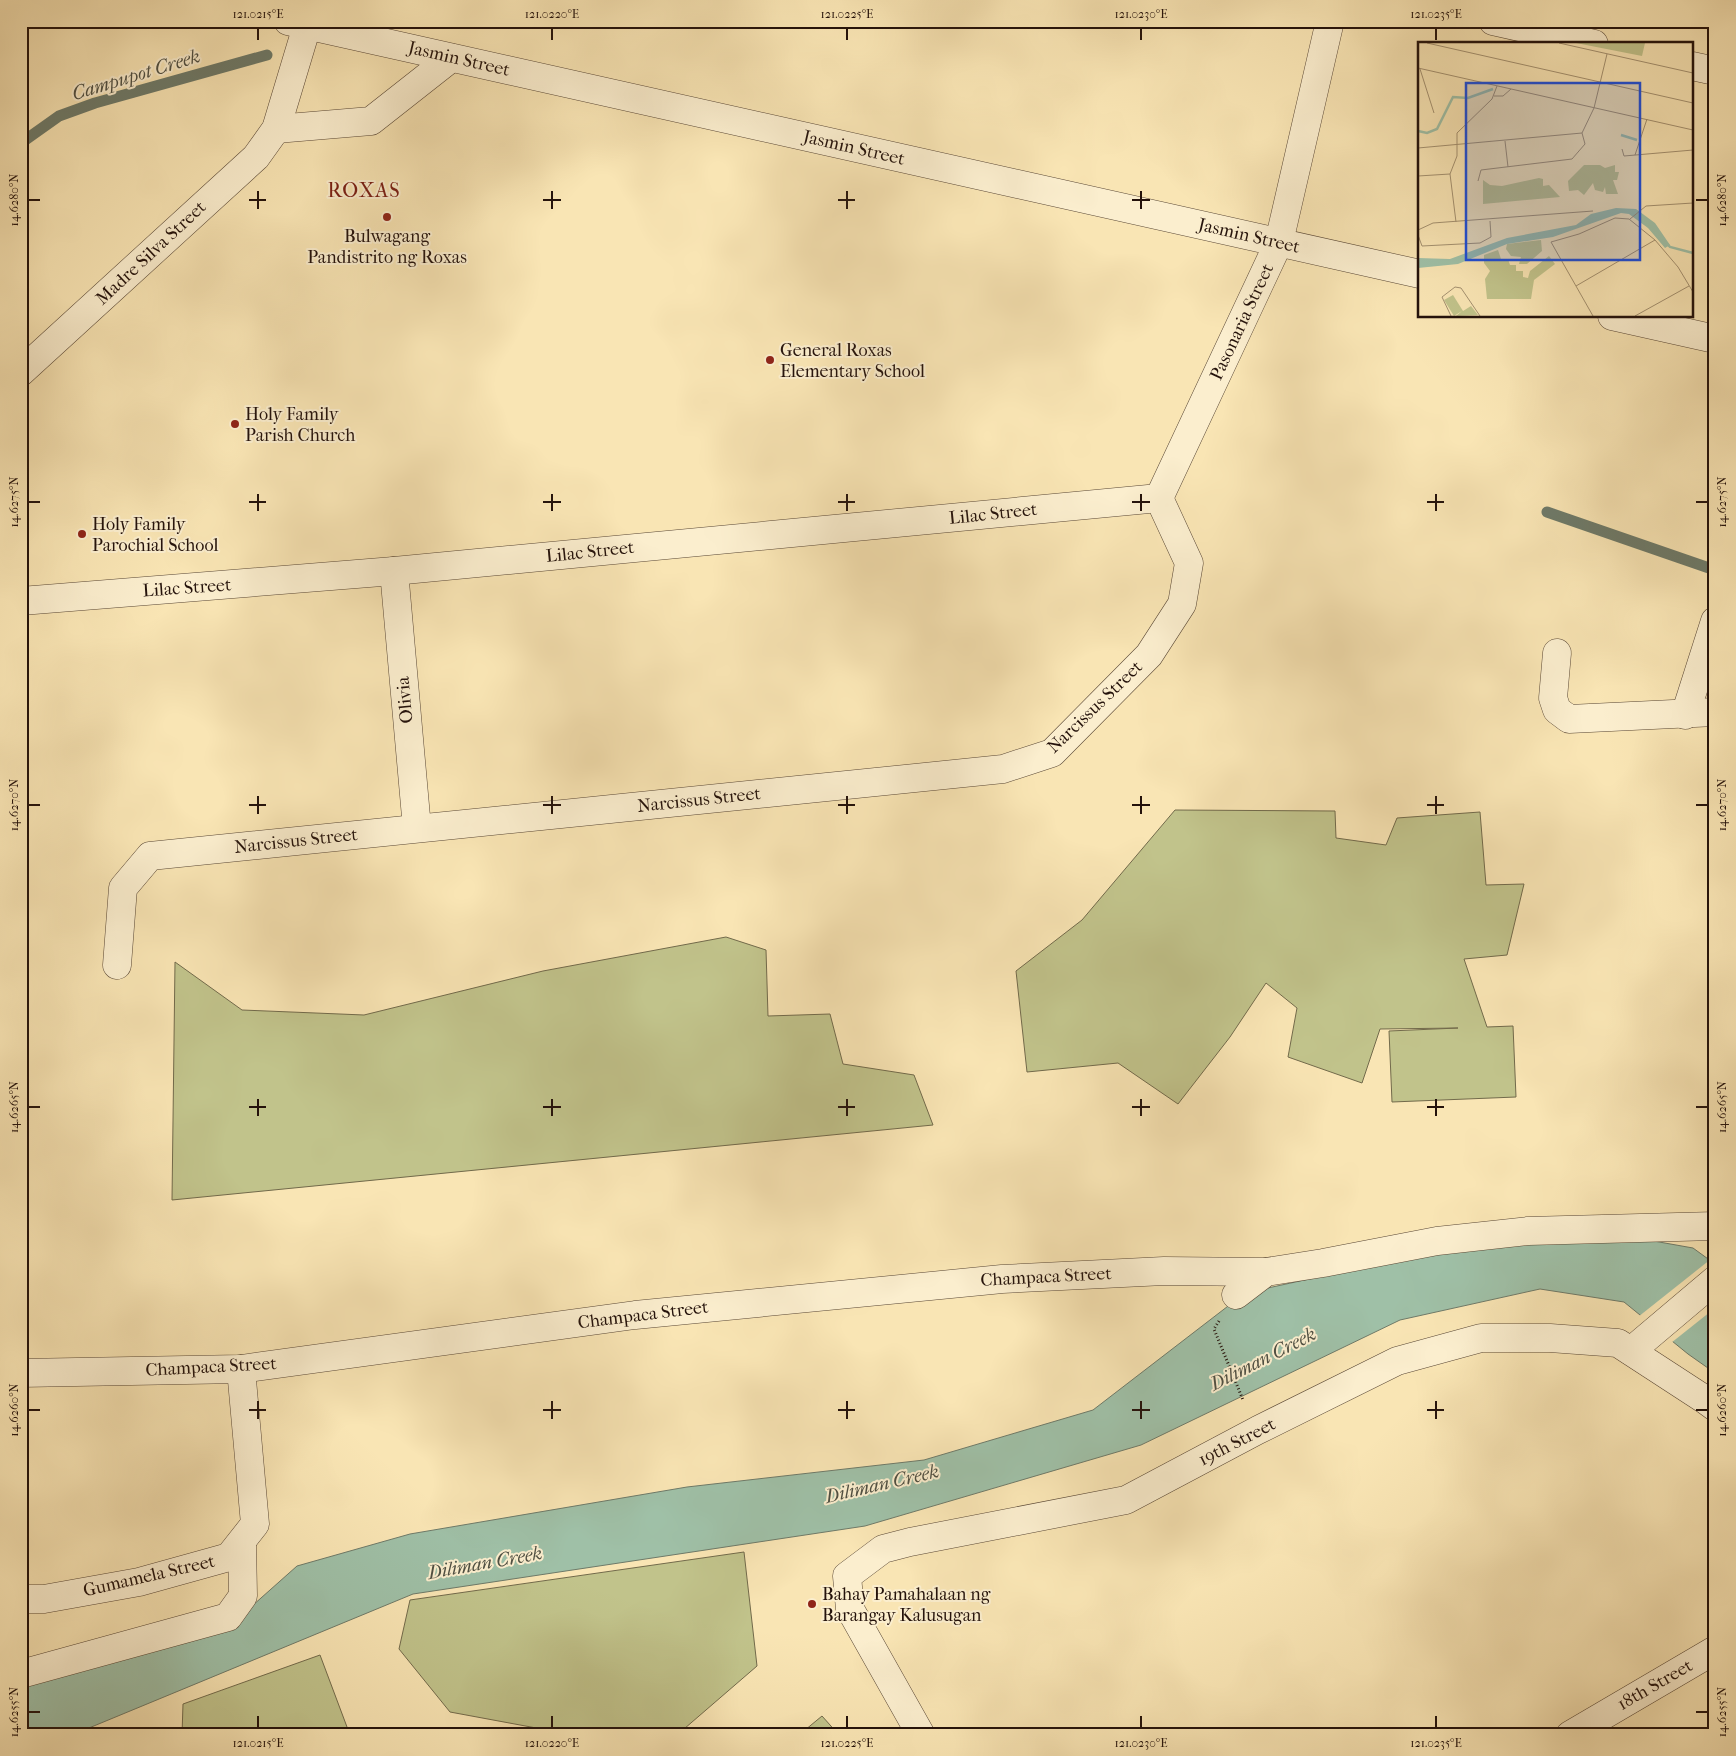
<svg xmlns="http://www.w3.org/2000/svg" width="1736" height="1756" font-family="'IM FELL French Canon',serif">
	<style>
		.green { fill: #c1c38b; stroke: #726a4b }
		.water { fill: #9fc0a7; stroke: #6e7a69 }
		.pier { fill: #f9e5b4 }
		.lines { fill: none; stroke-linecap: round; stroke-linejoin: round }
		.stream { stroke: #6e7a69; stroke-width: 11 }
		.pedestrian-casing { stroke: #594735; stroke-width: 29 }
		.minor-casing { stroke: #594735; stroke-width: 29 }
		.tertiary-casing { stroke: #594735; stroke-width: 29 }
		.path { stroke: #24120b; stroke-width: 3; stroke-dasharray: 1 2.5; stroke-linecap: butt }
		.pedestrian { stroke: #fbeece; stroke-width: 28 }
		.minor { stroke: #fbeece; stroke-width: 28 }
		.tertiary { stroke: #fbeece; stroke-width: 28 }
		.ticks { fill: none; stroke: #24120b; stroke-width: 2 }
		.poi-dot { fill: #8f2418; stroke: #fbeece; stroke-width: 2 }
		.labels { text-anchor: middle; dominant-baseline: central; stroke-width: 4; stroke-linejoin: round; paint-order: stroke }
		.street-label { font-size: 18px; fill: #24120b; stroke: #fbeece }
		.poi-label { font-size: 18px; fill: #24120b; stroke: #fbeece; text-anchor: start }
		.water-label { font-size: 19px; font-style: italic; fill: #4f4f42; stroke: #fbeece }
		.quarter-label { font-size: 20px; letter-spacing: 1px; fill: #7a1f14; stroke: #fbeece }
		.inset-river { fill: none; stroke: #9fc0a7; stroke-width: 2.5 }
		.inset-road { fill: none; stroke: #a49170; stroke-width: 1 }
		.view { fill: #1d4ed8; fill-opacity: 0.15; stroke: #1d4ed8; stroke-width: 2.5 }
		.inset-edge { fill: none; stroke: #24120b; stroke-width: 2.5 }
		.neatline { fill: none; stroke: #24120b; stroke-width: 2 }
		.ticks-label { font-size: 12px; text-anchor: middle; fill: #24120b }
	</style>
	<rect width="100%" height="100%" fill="#f9e5b4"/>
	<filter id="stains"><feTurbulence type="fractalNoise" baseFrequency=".004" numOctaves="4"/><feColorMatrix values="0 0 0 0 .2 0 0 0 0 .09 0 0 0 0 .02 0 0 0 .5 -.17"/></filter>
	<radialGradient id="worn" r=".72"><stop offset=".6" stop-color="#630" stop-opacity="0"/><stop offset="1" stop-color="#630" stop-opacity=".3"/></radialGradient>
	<g class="green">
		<path d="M 1175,810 L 1335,811 L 1336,838 L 1386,845 L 1397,818 L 1480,812 L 1486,885 L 1524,884 L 1507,955 L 1464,959 L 1487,1027 L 1513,1026 L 1516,1097 L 1392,1102 L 1389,1031 L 1458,1028 L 1380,1029 L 1362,1083 L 1288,1057 L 1297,1008 L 1266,983 L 1230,1037 L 1178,1104 L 1118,1063 L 1027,1072 L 1016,971 L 1082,920 Z"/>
		<path d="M 726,937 L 766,950 L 768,1016 L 830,1014 L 843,1064 L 914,1075 L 933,1125 L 172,1200 L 175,962 L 242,1010 L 364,1015 L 543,971 Z"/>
		<path d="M 744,1552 L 757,1666 L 677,1735 L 546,1735 L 547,1730 L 450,1712 L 399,1649 L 410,1600 Z"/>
		<path d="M 320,1655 L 350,1735 L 182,1735 L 183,1704 Z"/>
		<path d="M 822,1716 L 839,1735 L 799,1735 Z"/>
	</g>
	<path class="water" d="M 1631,1237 L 1693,1248 L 1715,1264 L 1715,1373 L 1688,1354 L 1624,1302 L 1540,1289 L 1400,1320 L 1141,1445 L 865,1526 L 413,1594 L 72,1735 L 21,1735 L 21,1681 L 234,1622 L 297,1566 L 410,1534 L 687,1487 L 924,1460 L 1093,1410 L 1245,1293 L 1497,1238 Z"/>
	<path class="pier" d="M 1711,1259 L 1715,1261 L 1715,1308 L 1671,1343 L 1638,1317 Z"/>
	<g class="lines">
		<g class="stream">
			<path d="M 21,143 L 59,116 L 95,103 L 267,55"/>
			<path d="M 1547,512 L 1709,568"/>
		</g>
		<g class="pedestrian-casing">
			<g id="pedestrian">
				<path d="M 1236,1295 L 1266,1272 L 1323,1263 L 1437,1241 L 1528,1231 L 1715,1226"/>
				<path d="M 21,1674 L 228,1617 L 243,1596 L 242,1542"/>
			</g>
		</g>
		<g class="minor-casing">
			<g id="minor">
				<path d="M 288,21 L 1420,274"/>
				<path d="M 1493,21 L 1594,44"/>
				<path d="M 1692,66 L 1715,71"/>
				<path d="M 276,129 L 371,121 L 451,58"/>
				<path d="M 1612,316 L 1715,339"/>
				<path d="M 21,372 L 256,157 L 276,129 L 307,26"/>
				<path d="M 1159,498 L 1279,242 L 1330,21"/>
				<path d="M 394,571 L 417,828"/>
				<path d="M 21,601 L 394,571 L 1159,498"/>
				<path d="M 1557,653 L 1553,698 L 1557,710 L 1569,719 L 1715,712"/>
				<path d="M 1685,715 L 1715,621"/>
				<path d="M 117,965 L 123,888 L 150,856 L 1003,769 L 1052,753 L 1149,655 L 1182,604 L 1189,563 L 1159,498"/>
				<path d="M 21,1373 L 241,1369 L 635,1315 L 1002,1279 L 1164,1271 L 1266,1272"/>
				<path d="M 21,1599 L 44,1599 L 139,1582 L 229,1557 L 255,1524 L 241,1369"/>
				<path d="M 1570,1735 L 1715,1650"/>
			</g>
		</g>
		<g class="tertiary-casing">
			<g id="tertiary">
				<path d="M 1631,1351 L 1715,1280"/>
				<path d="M 921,1735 L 850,1609 L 847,1576 L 883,1549 L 910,1542 L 1126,1500 L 1258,1430 L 1397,1361 L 1481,1338 L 1550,1338 L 1618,1343 L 1704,1399 L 1715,1407"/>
			</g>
		</g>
		<path class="path" d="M 1219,1321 L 1214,1329 L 1243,1400"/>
		<use href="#pedestrian" class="pedestrian"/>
		<use href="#minor" class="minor"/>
		<use href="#tertiary" class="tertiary"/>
	</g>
	<path class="ticks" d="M 258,28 L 258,40M 552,28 L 552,40M 847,28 L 847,40M 1141,28 L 1141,40M 1436,28 L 1436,40M 258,191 L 258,209M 552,191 L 552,209M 847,191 L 847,209M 1141,191 L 1141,209M 28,200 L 40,200M 249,200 L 266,200M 543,200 L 561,200M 838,200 L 855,200M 1132,200 L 1150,200M 1696,200 L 1708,200M 258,494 L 258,511M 552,494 L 552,511M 847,494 L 847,511M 1141,494 L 1141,511M 1436,494 L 1436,511M 28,502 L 40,502M 249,502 L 266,502M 543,502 L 561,502M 838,502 L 855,502M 1132,502 L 1150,502M 1427,502 L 1444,502M 1696,502 L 1708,502M 258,796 L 258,814M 552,796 L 552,814M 847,796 L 847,814M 1141,796 L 1141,814M 1436,796 L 1436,814M 28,805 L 40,805M 249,805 L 266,805M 543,805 L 561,805M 838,805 L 855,805M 1132,805 L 1150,805M 1427,805 L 1444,805M 1696,805 L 1708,805M 258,1099 L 258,1116M 552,1099 L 552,1116M 847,1099 L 847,1116M 1141,1099 L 1141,1116M 1436,1099 L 1436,1116M 28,1107 L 40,1107M 249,1107 L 266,1107M 543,1107 L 561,1107M 838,1107 L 855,1107M 1132,1107 L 1150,1107M 1427,1107 L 1444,1107M 1696,1107 L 1708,1107M 258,1401 L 258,1419M 552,1401 L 552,1419M 847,1401 L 847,1419M 1141,1401 L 1141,1419M 1436,1401 L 1436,1419M 28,1410 L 40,1410M 249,1410 L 266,1410M 543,1410 L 561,1410M 838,1410 L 855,1410M 1132,1410 L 1150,1410M 1427,1410 L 1444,1410M 1696,1410 L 1708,1410M 28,1712 L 40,1712M 1696,1712 L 1708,1712M 258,1716 L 258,1728M 552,1716 L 552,1728M 847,1716 L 847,1728M 1141,1716 L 1141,1728M 1436,1716 L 1436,1728"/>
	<g class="poi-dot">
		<circle cx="387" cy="217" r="5"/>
		<circle cx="770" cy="360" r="5"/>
		<circle cx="235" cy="424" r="5"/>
		<circle cx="82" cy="534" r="5"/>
		<circle cx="812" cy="1604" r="5"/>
	</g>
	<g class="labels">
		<g class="street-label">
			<text transform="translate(459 59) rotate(13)">Jasmin Street</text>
			<text transform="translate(854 148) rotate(13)">Jasmin Street</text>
			<text transform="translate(1249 236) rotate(13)">Jasmin Street</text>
			<text transform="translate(151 253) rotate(-43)">Madre Silva Street</text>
			<text transform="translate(1242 322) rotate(-65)">Pasonaria Street</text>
			<text transform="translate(993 514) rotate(-6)">Lilac Street</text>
			<text transform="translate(590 552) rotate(-6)">Lilac Street</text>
			<text transform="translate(187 588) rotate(-4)">Lilac Street</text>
			<text transform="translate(405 700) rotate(-95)">Olivia</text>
			<text transform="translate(1095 707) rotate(-44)">Narcissus Street</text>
			<text transform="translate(699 800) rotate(-6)">Narcissus Street</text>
			<text transform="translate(296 841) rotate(-6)">Narcissus Street</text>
			<text transform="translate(1046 1277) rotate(-3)">Champaca Street</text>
			<text transform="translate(643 1315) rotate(-7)">Champaca Street</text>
			<text transform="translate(211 1367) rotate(-3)">Champaca Street</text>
			<text transform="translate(1237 1442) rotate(-27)">19th Street</text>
			<text transform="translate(149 1576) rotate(-13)">Gumamela Street</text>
			<text transform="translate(1655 1685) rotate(-30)">18th Street</text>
		</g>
		<g class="poi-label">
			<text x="387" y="236" text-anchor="middle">Bulwagang<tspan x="387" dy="21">Pandistrito ng Roxas</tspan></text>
			<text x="780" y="350">General Roxas<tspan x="780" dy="21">Elementary School</tspan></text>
			<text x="245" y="414">Holy Family<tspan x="245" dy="21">Parish Church</tspan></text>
			<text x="92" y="524">Holy Family<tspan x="92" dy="21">Parochial School</tspan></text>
			<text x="822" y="1594">Bahay Pamahalaan ng<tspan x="822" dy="21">Barangay Kalusugan</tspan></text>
		</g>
		<g class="water-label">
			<text transform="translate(136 75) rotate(-17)">Campupot Creek</text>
			<text transform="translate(1263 1359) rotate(-27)">Diliman Creek</text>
			<text transform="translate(882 1484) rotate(-13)">Diliman Creek</text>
			<text transform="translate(485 1563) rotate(-10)">Diliman Creek</text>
		</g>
		<g class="quarter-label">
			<text x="364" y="190">ROXAS</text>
		</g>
	</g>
	<g transform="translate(1418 42)">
		<rect width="275" height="275" fill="#f9e5b4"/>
		<path d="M 158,1 L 227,1 L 224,14 ZM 166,123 L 182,123 L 187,126 L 197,123 L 197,130 L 201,130 L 199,138 L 195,138 L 200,152 L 188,152 L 187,145 L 185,150 L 177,148 L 175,141 L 166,153 L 160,148 L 151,149 L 150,139 ZM 121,136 L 125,137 L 125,144 L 131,143 L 142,155 L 65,162 L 65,138 L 72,143 L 84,144 ZM 123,198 L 124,209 L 109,222 L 101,222 L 103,215 L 93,214 L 88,207 L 89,202 ZM 80,208 L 83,217 L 90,217 L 92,223 L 98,223 L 98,229 L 105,229 L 105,235 L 110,236 L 112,229 L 131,214 L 137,222 L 116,238 L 113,257 L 69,257 L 67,237 L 72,229 L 66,221 L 66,213 ZM 35,253 L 45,269 L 53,264 L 60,273 L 38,274 L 44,269 L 36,274 L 26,258 Z" fill="#c1c38b"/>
		<path d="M 198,166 L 218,167 L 237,181 L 252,203 L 247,206 L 230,186 L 211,172 L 203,171 L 135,195 L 89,202 L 40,222 L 0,226 L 0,216 L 32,217 L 89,196 L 158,183 L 173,172 Z" fill="#9fc0a7"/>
		<path class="inset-river" d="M 0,89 L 9,91 L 19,87 L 35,55 L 50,56 L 75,47M 203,93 L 219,98M 244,197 L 252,205 L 275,211"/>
		<path class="inset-road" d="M 9,1 L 275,61M 141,1 L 275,31M 0,26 L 275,88M 2,27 L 16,71M 76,54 L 85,54 L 93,47M 164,91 L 176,66 L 189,12M 275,96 L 275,125M 87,99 L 90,125M 0,106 L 164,91M 204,107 L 206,114 L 275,108M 217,113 L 229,77M 0,134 L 32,132M 60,139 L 63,128 L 154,117 L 167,102 L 164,91M 212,177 L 228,164 L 275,161M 38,180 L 32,132 L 39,114 L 39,91 L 74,57 L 79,44M 0,188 L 15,181 L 175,169M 0,193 L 4,204 L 62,201 L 73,195 L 72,179M 158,244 L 237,198M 33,274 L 24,255 L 37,245 L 43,246 L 62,274M 175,274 L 133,200 L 161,192 L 197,176 L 211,177 L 237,198 L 260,225 L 275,250M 217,274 L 271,244"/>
		<path class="view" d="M 48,41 L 222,41 L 222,218 L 48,218 Z"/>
		<rect width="275" height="275" class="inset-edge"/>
	</g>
	<rect width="1736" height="1756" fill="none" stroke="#f9e5b4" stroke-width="55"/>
	<rect x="28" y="28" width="1680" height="1700" class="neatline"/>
	<g class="ticks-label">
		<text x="258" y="18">121.0215°E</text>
		<text x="552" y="18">121.0220°E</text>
		<text x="847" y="18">121.0225°E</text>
		<text x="1141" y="18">121.0230°E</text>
		<text x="1436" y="18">121.0235°E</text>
		<text transform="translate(14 200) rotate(-90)" y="4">14.6280°N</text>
		<text transform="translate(1722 200) rotate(-90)" y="4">14.6280°N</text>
		<text transform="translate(14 502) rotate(-90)" y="4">14.6275°N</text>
		<text transform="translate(1722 502) rotate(-90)" y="4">14.6275°N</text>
		<text transform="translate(14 805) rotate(-90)" y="4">14.6270°N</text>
		<text transform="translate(1722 805) rotate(-90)" y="4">14.6270°N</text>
		<text transform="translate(14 1107) rotate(-90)" y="4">14.6265°N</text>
		<text transform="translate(1722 1107) rotate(-90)" y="4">14.6265°N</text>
		<text transform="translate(14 1410) rotate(-90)" y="4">14.6260°N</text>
		<text transform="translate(1722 1410) rotate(-90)" y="4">14.6260°N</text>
		<text transform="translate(14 1712) rotate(-90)" y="4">14.6255°N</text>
		<text transform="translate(1722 1712) rotate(-90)" y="4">14.6255°N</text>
		<text x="258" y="1747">121.0215°E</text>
		<text x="552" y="1747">121.0220°E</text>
		<text x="847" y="1747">121.0225°E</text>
		<text x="1141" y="1747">121.0230°E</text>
		<text x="1436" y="1747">121.0235°E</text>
	</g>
	<rect width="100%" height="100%" filter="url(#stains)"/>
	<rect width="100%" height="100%" fill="url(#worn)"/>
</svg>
